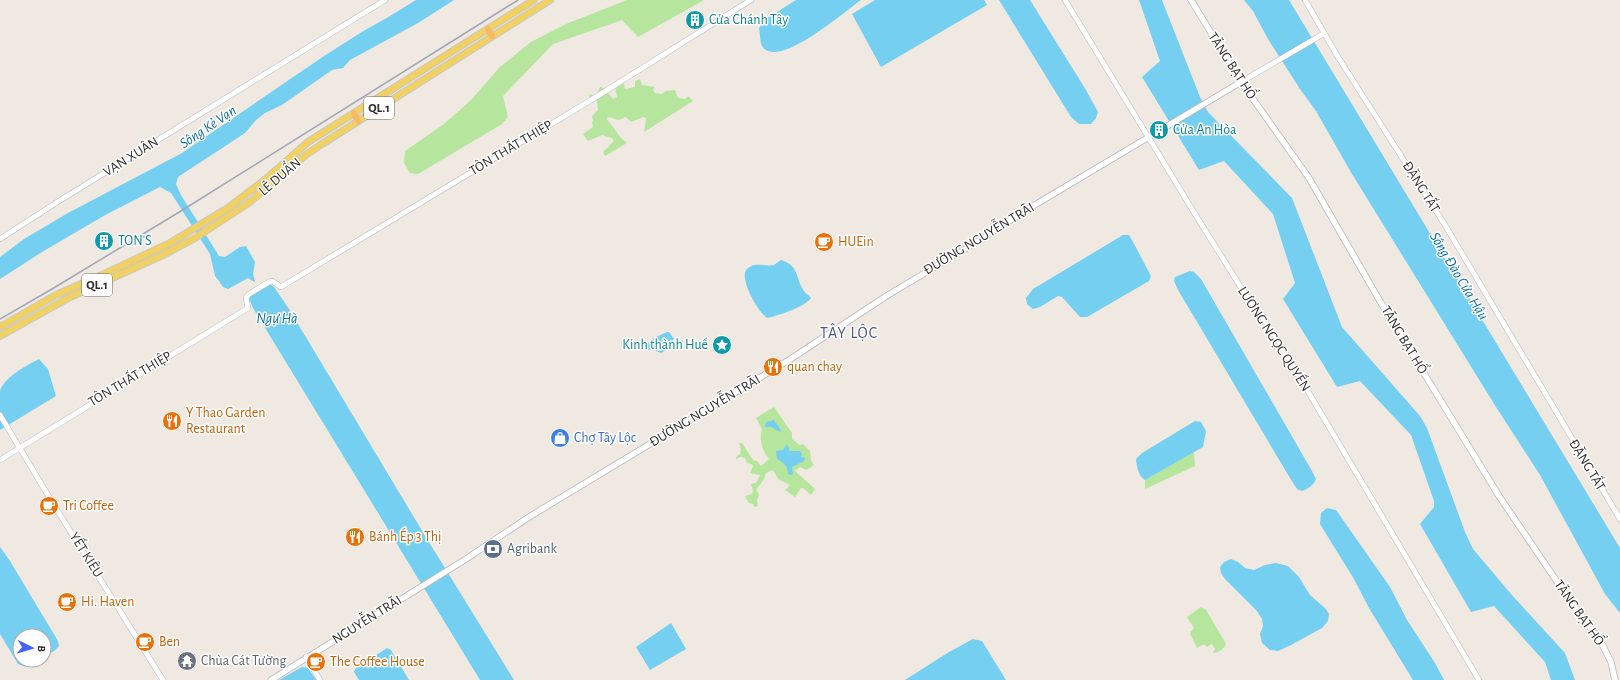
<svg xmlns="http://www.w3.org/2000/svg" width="1620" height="680" font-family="'Alegreya Sans',sans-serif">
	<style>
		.green { fill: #b6e59e }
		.water { fill: #75cff0 }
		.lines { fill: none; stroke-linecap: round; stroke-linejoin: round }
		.tertiary-casing { stroke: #b4b7c1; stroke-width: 6 }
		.secondary-casing { stroke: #b4b7c1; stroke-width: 7 }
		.primary-casing { stroke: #c9c9c9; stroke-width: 8 }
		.trunk-casing { stroke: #c9c9c9; stroke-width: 8 }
		.tertiary { stroke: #fff; stroke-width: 5 }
		.secondary { stroke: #fff; stroke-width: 5.5 }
		.primary { stroke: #f2d163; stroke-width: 6 }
		.trunk { stroke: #f8ba60; stroke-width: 6 }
		.rail { stroke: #a3a6b8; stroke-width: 1.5 }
		.labels { text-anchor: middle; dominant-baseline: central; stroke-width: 3; stroke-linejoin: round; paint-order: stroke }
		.shield { fill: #fff; stroke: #6d6d6d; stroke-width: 1 }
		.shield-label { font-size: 13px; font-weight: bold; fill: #2e2e2e }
		.culture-label { font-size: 14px; fill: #0d838f; stroke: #fff; text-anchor: start }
		.street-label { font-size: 14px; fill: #2e2e2e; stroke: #fff }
		.food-label { font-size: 14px; fill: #c56008; stroke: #fff; text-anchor: start }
		.shop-label { font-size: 14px; fill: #366cbe; stroke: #fff; text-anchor: start }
		.service-label { font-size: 14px; fill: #4e5e75; stroke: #fff; text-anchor: start }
		.worship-label { font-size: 14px; fill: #5b616d; stroke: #fff; text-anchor: start }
		.water-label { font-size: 15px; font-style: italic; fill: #0d6fa3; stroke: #fff }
		.quarter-label { font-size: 16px; letter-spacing: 1px; fill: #4d5680; stroke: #fff }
	</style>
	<rect width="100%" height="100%" fill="#efe9e1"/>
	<g class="green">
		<path d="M 627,0 L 704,0 L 638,37 L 622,20 L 553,44 L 503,96 L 508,117 L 502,124 L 418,174 L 410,173 L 404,163 L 405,151 L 444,124 L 471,100 L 500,67 L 531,42 L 566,24 Z"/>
		<path d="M 621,78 L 623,78 L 625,89 L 635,87 L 635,81 L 640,79 L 642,85 L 655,87 L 653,90 L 655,93 L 662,94 L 666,91 L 675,90 L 678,98 L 685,99 L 688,96 L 693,101 L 644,132 L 646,119 L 644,117 L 631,122 L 626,117 L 618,120 L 610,117 L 607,118 L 608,121 C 615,128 618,137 627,143 L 605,156 L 603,152 L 614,141 L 612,138 L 602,135 L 588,141 L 583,134 L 592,128 L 593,126 L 592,123 L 593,120 L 592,116 L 598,110 L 597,100 L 594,97 L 589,98 L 590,94 L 596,96 L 600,87 L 604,88 L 613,99 L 617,97 L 615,87 Z"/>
		<path d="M 774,407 L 792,433 L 792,439 L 800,445 L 803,444 L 810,451 L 811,460 L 814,465 L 806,470 L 800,467 L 795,471 L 815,489 L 811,495 L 803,488 L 801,488 L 795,497 L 785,490 L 790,485 L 778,479 L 773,470 L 766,473 L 764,479 L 756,490 L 759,494 L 757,500 L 758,506 L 755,507 L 753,504 L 749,503 L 745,496 L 752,494 L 753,490 L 751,484 L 756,483 L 760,475 L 750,473 L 753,466 L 751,464 L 747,463 L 745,458 L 741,457 L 736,459 L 736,457 L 740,454 L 741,449 L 739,443 L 742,443 L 753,460 L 757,461 L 761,466 L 769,459 C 762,451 759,439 762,429 L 756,418 Z"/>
		<path d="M 1194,452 L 1195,466 L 1145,489 L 1145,480 Z"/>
		<path d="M 1201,607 L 1206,610 L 1226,644 C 1225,648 1218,653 1213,653 L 1215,649 L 1212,644 L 1207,647 L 1204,644 L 1197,648 L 1190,633 L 1194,628 L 1187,617 Z"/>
	</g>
	<g class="water">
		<path d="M 416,0 L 454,0 L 418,23 L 350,60 L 343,68 L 332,70 L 282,105 L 265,113 L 256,120 L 245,133 L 178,177 L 176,184 L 181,195 L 219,256 L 225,257 L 240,247 L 246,246 L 255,262 L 253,274 L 255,281 L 254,282 L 248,278 L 228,289 L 223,287 L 219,281 L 215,276 L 210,254 L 171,193 L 160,187 L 107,214 L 42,252 L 0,279 L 0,257 L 24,239 L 68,213 L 182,153 L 324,56 L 365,30 L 385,19 Z"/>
		<path d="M 796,0 L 861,0 C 846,10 778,71 762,46 C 760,42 760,33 759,28 L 766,19 Z"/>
		<path d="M 875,0 L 984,0 L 987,5 L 881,67 L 852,14 Z"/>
		<path d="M 999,0 L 1030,0 L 1086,90 L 1098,112 L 1096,118 L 1091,124 L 1079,124 L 1071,117 Z"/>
		<path d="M 1139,0 L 1162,0 L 1200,97 L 1208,112 L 1292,198 L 1342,327 L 1420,416 L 1427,428 L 1465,532 L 1473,549 L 1511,594 L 1565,653 L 1575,680 L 1551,680 L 1545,662 L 1494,606 L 1471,612 L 1420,524 L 1434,507 L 1434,501 L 1411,435 L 1360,381 L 1337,387 L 1283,299 L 1295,283 L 1273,214 L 1224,161 L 1199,170 L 1142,77 L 1160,61 Z"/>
		<path d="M 1244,0 L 1289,0 L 1620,548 L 1620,613 L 1605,594 L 1540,475 L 1496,407 L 1352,174 L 1316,111 L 1300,89 L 1268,39 L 1253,11 Z"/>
		<path d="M 1123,235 L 1129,235 L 1132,240 L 1151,276 L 1149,281 L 1087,317 L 1080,317 L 1062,297 L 1058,296 L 1040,307 L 1033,309 L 1027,304 L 1026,298 L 1033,289 Z"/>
		<path d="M 781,260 C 800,266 795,278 804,291 C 806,294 809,295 811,298 C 805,307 777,316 767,318 C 758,312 738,277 747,269 C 755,261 765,267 774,265 Z"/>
		<path d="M 1190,271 L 1194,272 L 1201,279 L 1312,471 L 1316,479 C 1313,486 1309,488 1302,491 L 1297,489 L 1290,478 L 1178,290 L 1174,281 L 1175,277 Z"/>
		<path d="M 268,285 L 271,285 L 274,287 L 289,309 L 427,539 L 514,680 L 480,680 L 253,308 L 249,299 L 250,296 Z"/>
		<path d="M 667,332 L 669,332 L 674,339 L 668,345 L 668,349 L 661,353 L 651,349 L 646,351 L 645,346 L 652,339 Z"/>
		<path d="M 39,359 L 48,369 L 56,396 L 0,430 C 0,419 0,402 0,391 C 3,378 27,365 39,359 Z"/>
		<path d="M 774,420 L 781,430 L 780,432 L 771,427 L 765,427 L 766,422 Z"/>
		<path d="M 1195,421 L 1201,422 L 1206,431 L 1203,447 L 1145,480 C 1138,475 1137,468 1136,459 L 1142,453 Z"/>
		<path d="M 787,444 L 790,451 L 800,451 L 802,454 L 801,457 L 805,458 L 804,461 L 792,467 L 793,474 L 791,475 L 788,474 C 788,467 784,462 777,459 L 776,451 L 783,450 Z"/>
		<path d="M 1327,508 L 1336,510 L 1390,587 L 1407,620 L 1435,663 L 1444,680 L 1413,680 L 1369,608 L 1354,579 L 1320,524 L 1321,513 Z"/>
		<path d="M 0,547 L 10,561 L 58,641 L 59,646 L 54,651 L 44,657 L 44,636 L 20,636 L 20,660 L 38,660 L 26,667 L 18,664 L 0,634 Z"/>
		<path d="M 1231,559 L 1238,562 L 1245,568 L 1254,570 L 1265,565 L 1276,563 L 1288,566 L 1299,577 L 1310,595 L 1326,609 L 1329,614 L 1328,621 L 1322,628 L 1291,645 L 1278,651 L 1270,650 L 1262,643 L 1260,634 L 1263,626 L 1262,619 L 1257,611 L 1225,579 L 1221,573 L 1220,567 L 1224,562 Z"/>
		<path d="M 671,623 L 686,649 L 650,670 L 636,647 Z"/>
		<path d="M 973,639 L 982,641 L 1006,680 L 905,680 L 949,652 Z"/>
		<path d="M 387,648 L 391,650 L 409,680 L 359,680 L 354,672 L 355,669 Z"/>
		<path d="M 302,667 L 308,668 L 316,680 L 279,680 Z"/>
	</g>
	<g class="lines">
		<g class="tertiary-casing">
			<g id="tertiary">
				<path d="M 1065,0 L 1195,214 L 1240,286 L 1274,334 L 1479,680"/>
				<path d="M 1305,0 L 1338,57 L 1445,225 L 1620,519"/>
				<path d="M 1241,82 L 1323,34"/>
				<path d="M 0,239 L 59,201 L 385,0"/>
				<path d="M 0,415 L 52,502 L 163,680"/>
				<path d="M 0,460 L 248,308 L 246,298 L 249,294 L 269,282 L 272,281 L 281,287 L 596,97 L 751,0"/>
				<path d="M 306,657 L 320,680"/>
			</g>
		</g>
		<g class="secondary-casing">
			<g id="secondary">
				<path d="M 1191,0 L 1241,82 L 1309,178 L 1381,303 L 1499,496 L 1562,589 L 1601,642 L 1611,662 L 1615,680"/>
				<path d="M 271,680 L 466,559 L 529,517 L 789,360 L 888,295 L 982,239 L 1018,215 L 1241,82"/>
			</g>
		</g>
		<g class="primary-casing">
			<g id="primary">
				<path d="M 0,327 L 56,295 L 102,275 L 170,243 L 228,208 L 266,179 L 308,142 L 534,0"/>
				<path d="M 0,336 L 70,297 L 165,254 L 195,238 L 250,202 L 307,154 L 322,144 L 550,0"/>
			</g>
		</g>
		<g class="trunk-casing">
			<g id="trunk">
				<path d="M 488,29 L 492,36"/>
				<path d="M 354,113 L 358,121"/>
			</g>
		</g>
		<use href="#tertiary" class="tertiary"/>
		<use href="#secondary" class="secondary"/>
		<use href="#primary" class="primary"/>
		<use href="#trunk" class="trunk"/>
		<path class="rail" d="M 0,319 L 52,289 L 181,211 L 518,0"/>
	</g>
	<defs>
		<g id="building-disc" transform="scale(1)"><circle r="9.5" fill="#0f9aa8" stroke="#fff"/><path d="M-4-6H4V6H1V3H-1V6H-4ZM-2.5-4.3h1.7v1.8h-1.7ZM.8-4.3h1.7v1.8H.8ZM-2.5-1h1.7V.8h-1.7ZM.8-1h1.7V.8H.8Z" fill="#fff"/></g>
		<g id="cafe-disc" transform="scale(1)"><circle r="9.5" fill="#e8710a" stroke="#fff"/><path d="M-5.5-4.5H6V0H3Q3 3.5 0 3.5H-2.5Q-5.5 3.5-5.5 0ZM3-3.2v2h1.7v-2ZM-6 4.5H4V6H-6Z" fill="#fff"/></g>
		<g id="sight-disc" transform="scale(1)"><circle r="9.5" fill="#0f9aa8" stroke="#fff"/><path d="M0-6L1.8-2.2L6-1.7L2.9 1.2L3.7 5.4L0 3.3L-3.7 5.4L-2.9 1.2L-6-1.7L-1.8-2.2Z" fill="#fff"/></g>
		<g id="restaurant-disc" transform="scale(1)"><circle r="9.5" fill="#e8710a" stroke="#fff"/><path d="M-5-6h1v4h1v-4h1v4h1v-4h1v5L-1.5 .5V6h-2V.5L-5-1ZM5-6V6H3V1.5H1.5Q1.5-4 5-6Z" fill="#fff"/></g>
		<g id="shop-disc" transform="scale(1)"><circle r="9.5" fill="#3f7fe0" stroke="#fff"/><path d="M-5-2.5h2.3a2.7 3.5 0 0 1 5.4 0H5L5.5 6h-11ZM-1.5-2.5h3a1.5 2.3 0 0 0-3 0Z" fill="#fff"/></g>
		<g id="bank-disc" transform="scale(1)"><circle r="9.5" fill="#5c6f8a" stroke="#fff"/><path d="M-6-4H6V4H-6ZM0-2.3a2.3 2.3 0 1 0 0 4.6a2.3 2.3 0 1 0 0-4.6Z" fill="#fff"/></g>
		<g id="temple-disc" transform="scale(1)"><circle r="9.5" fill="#6b7280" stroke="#fff"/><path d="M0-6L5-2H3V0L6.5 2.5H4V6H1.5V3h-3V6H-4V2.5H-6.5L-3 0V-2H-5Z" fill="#fff"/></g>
	</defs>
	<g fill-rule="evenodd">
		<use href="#building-disc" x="695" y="20"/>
		<use href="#building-disc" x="1159" y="130"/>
		<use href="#building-disc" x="104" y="241"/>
		<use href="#cafe-disc" x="824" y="242"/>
		<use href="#sight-disc" x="722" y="345"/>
		<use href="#restaurant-disc" x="773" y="367"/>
		<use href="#restaurant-disc" x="172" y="421"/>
		<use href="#shop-disc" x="560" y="438"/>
		<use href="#cafe-disc" x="49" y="506"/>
		<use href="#restaurant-disc" x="355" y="537"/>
		<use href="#bank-disc" x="493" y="549"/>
		<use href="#cafe-disc" x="67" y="602"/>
		<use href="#cafe-disc" x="145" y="642"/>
		<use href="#temple-disc" x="187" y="661"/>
		<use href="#cafe-disc" x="316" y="662"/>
	</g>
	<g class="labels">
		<g class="shield">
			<rect x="364" y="97" width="30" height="22" rx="3"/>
			<rect x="82" y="274" width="30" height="22" rx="3"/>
		</g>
		<g class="shield-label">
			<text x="379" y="108">QL.1</text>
			<text x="97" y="285">QL.1</text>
		</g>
		<g class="culture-label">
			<text x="709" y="20">Cửa Chánh Tây</text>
			<text x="1173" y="130">Cửa An Hòa</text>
			<text x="118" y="241">TON'S</text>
			<text x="708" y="345" text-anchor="end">Kinh thành Huế</text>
		</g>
		<g class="street-label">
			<text transform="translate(1232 66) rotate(57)">TĂNG BẠT HỔ</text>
			<text transform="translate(511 148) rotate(-31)">TÔN THẤT THIỆP</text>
			<text transform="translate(131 157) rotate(-32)">VẠN XUÂN</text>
			<text transform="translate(280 177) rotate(-40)">LÊ DUẨN</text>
			<text transform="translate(1421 187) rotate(58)">ĐẶNG TẤT</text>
			<text transform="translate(979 239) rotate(-31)">ĐƯỜNG NGUYỄN TRÃI</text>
			<text transform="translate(1274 339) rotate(57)">LƯƠNG NGỌC QUYẾN</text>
			<text transform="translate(1404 340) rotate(59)">TĂNG BẠT HỔ</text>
			<text transform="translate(130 379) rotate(-31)">TÔN THẤT THIỆP</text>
			<text transform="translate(705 411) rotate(-31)">ĐƯỜNG NGUYỄN TRÃI</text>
			<text transform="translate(1587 465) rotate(59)">ĐẶNG TẤT</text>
			<text transform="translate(86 555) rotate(58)">YẾT KIÊU</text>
			<text transform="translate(1579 613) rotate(55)">TĂNG BẠT HỔ</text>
			<text transform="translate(367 620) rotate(-32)">NGUYỄN TRÃI</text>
		</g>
		<g class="food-label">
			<text x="838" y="242">HUEin</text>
			<text x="787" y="367">quan chay</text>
			<text x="186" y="413">Y Thao Garden<tspan x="186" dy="16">Restaurant</tspan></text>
			<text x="63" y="506">Tri Coffee</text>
			<text x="369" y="537">Bánh Ép 3 Thị</text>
			<text x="81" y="602">Hi. Haven</text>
			<text x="159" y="642">Ben</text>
			<text x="330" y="662">The Coffee House</text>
		</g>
		<g class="shop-label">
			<text x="574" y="438">Chợ Tây Lộc</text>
		</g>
		<g class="service-label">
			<text x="507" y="549">Agribank</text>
		</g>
		<g class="worship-label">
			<text x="201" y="661">Chùa Cát Tường</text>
		</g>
		<g class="water-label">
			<text transform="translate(208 127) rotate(-34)">Sông Kẻ Vạn</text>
			<text transform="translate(1459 276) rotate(59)">Sông Đào Cửa Hậu</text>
			<text x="277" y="318">Ngự Hà</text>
		</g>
		<g class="quarter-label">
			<text x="849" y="333">TÂY LỘC</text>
		</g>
	</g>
	<g transform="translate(32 648) rotate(95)"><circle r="19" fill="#ffffff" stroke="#ababab"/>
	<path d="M0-3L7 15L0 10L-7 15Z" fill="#4264fb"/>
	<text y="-6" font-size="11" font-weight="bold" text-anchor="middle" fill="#2e2e2e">B</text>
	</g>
</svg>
